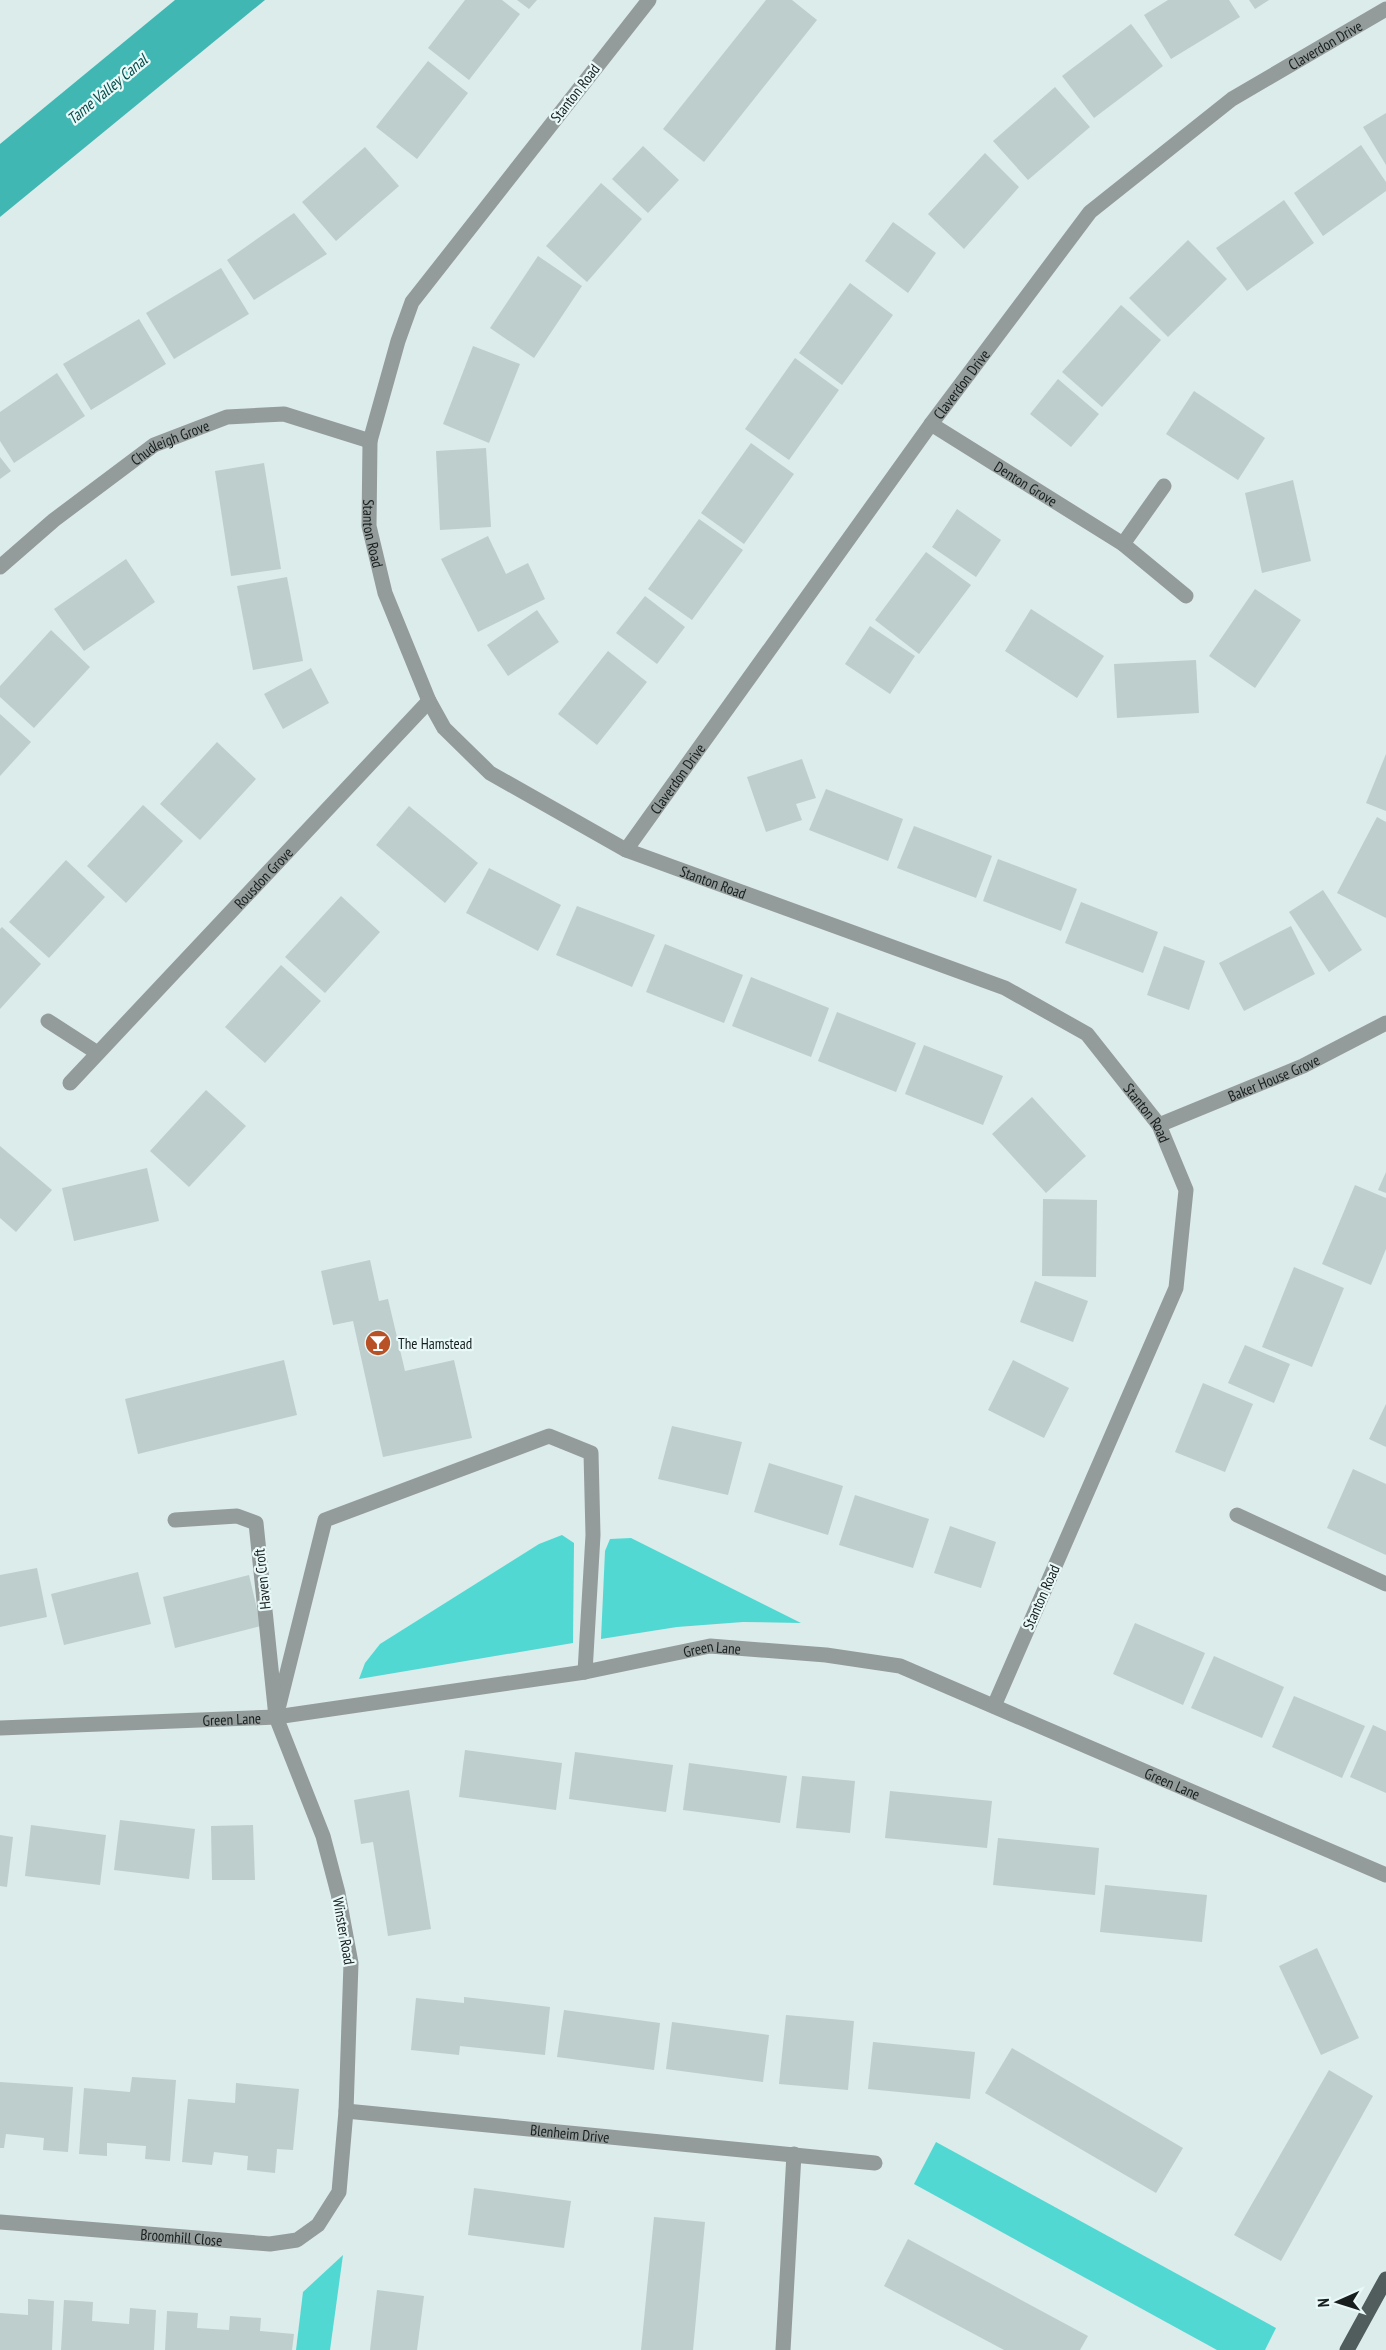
<svg xmlns="http://www.w3.org/2000/svg" width="1386" height="2350" font-family="'PT Sans Narrow',sans-serif">
	<style>
		.green { fill: #52d8d3 }
		.water { fill: #41b7b3 }
		.building { fill: #bdcecd }
		.lines { fill: none; stroke-linecap: round; stroke-linejoin: round }
		.minor { stroke: #949b9b; stroke-width: 15 }
		.major { stroke: #505d5c; stroke-width: 15 }
		.labels { text-anchor: middle; dominant-baseline: central; stroke-width: 4.5; stroke-linejoin: round; paint-order: stroke }
		.street-label { font-size: 15px; fill: #181e1e; stroke: #e8f9f8 }
		.poi-label { font-size: 15px; fill: #181e1e; stroke: #e8f9f8; text-anchor: start }
		.water-label { font-size: 16px; font-style: italic; fill: #074e4d; stroke: #e8f9f8 }
	</style>
	<rect width="100%" height="100%" fill="#dbeceb"/>
	<g class="green">
		<path d="M 562,1535 L 574,1543 L 573,1643 L 359,1679 L 365,1663 L 380,1644 L 539,1544 Z"/>
		<path d="M 631,1538 L 801,1623 L 743,1622 L 677,1627 L 601,1639 L 605,1551 L 610,1539 Z"/>
		<path d="M 936,2142 L 1276,2328 L 1265,2350 L 1217,2350 L 914,2184 Z"/>
		<path d="M 343,2255 L 330,2350 L 296,2350 L 303,2292 Z"/>
	</g>
	<path class="water" d="M 175,0 L 265,0 L 0,217 L 0,144 Z"/>
	<g class="building">
		<path d="M 465,0 L 502,0 L 520,14 L 469,80 L 428,48 Z"/>
		<path d="M 517,0 L 537,0 L 529,9 Z"/>
		<path d="M 766,0 L 792,0 L 817,20 L 704,162 L 663,129 Z"/>
		<path d="M 1168,0 L 1229,0 L 1240,17 L 1171,59 L 1144,15 Z"/>
		<path d="M 1249,0 L 1269,0 L 1255,9 Z"/>
		<path d="M 1131,24 L 1163,66 L 1094,118 L 1062,76 Z"/>
		<path d="M 428,61 L 468,93 L 417,159 L 376,127 Z"/>
		<path d="M 1055,87 L 1090,127 L 1028,180 L 993,141 Z"/>
		<path d="M 1386,113 L 1386,165 L 1363,127 Z"/>
		<path d="M 1361,145 L 1386,182 L 1386,191 L 1323,236 L 1294,193 Z"/>
		<path d="M 643,146 L 679,180 L 648,213 L 612,179 Z"/>
		<path d="M 365,147 L 399,186 L 336,241 L 302,202 Z"/>
		<path d="M 985,153 L 1019,187 L 964,249 L 928,214 Z"/>
		<path d="M 601,183 L 642,219 L 587,282 L 546,246 Z"/>
		<path d="M 1284,200 L 1314,243 L 1247,291 L 1216,248 Z"/>
		<path d="M 294,213 L 327,254 L 254,300 L 227,260 Z"/>
		<path d="M 893,222 L 936,253 L 908,293 L 865,261 Z"/>
		<path d="M 1188,240 L 1227,279 L 1168,337 L 1129,298 Z"/>
		<path d="M 538,256 L 582,286 L 534,358 L 490,328 Z"/>
		<path d="M 221,268 L 249,314 L 174,359 L 146,313 Z"/>
		<path d="M 850,283 L 893,315 L 842,385 L 799,353 Z"/>
		<path d="M 1121,305 L 1161,340 L 1102,407 L 1062,372 Z"/>
		<path d="M 139,319 L 166,364 L 91,410 L 63,364 Z"/>
		<path d="M 473,346 L 520,364 L 489,443 L 443,424 Z"/>
		<path d="M 795,358 L 839,390 L 789,460 L 745,429 Z"/>
		<path d="M 57,373 L 85,416 L 14,463 L 0,441 L 0,412 Z"/>
		<path d="M 1058,379 L 1099,414 L 1071,447 L 1030,414 Z"/>
		<path d="M 1194,391 L 1265,438 L 1238,480 L 1166,434 Z"/>
		<path d="M 751,443 L 794,474 L 744,544 L 701,513 Z"/>
		<path d="M 486,448 L 491,527 L 440,530 L 436,451 Z"/>
		<path d="M 0,457 L 11,471 L 0,479 Z"/>
		<path d="M 264,463 L 281,569 L 231,576 L 215,471 Z"/>
		<path d="M 1293,480 L 1311,561 L 1262,573 L 1245,493 Z"/>
		<path d="M 957,509 L 1001,540 L 976,577 L 932,547 Z"/>
		<path d="M 699,519 L 743,550 L 692,620 L 648,589 Z"/>
		<path d="M 488,536 L 506,574 L 528,563 L 545,599 L 478,632 L 441,559 Z"/>
		<path d="M 926,552 L 971,585 L 919,654 L 875,620 Z"/>
		<path d="M 126,559 L 155,602 L 84,651 L 54,609 Z"/>
		<path d="M 287,577 L 303,661 L 253,670 L 237,586 Z"/>
		<path d="M 1255,589 L 1301,620 L 1255,688 L 1209,656 Z"/>
		<path d="M 645,596 L 685,627 L 657,664 L 616,633 Z"/>
		<path d="M 1031,609 L 1104,656 L 1077,698 L 1005,651 Z"/>
		<path d="M 537,610 L 559,642 L 508,676 L 487,645 Z"/>
		<path d="M 870,626 L 915,656 L 890,694 L 845,664 Z"/>
		<path d="M 51,630 L 90,667 L 34,728 L 0,697 L 0,686 Z"/>
		<path d="M 608,651 L 647,682 L 597,745 L 558,714 Z"/>
		<path d="M 1196,660 L 1199,713 L 1117,718 L 1114,664 Z"/>
		<path d="M 311,668 L 329,703 L 283,729 L 264,694 Z"/>
		<path d="M 0,714 L 31,742 L 0,776 Z"/>
		<path d="M 217,742 L 256,779 L 200,840 L 160,804 Z"/>
		<path d="M 1386,754 L 1386,811 L 1366,803 Z"/>
		<path d="M 802,759 L 816,798 L 796,804 L 802,820 L 766,832 L 747,777 Z"/>
		<path d="M 826,789 L 903,819 L 888,861 L 809,830 Z"/>
		<path d="M 143,805 L 183,841 L 126,903 L 87,866 Z"/>
		<path d="M 409,806 L 478,863 L 445,903 L 376,845 Z"/>
		<path d="M 1377,817 L 1386,822 L 1386,918 L 1337,893 Z"/>
		<path d="M 914,826 L 992,856 L 976,898 L 897,868 Z"/>
		<path d="M 998,859 L 1077,889 L 1061,931 L 983,901 Z"/>
		<path d="M 66,860 L 105,897 L 49,958 L 9,922 Z"/>
		<path d="M 489,868 L 561,905 L 538,951 L 466,913 Z"/>
		<path d="M 1323,890 L 1362,950 L 1329,972 L 1289,912 Z"/>
		<path d="M 341,896 L 380,932 L 325,993 L 285,957 Z"/>
		<path d="M 1081,902 L 1158,932 L 1143,973 L 1065,943 Z"/>
		<path d="M 577,906 L 655,935 L 632,987 L 556,955 Z"/>
		<path d="M 1291,926 L 1315,974 L 1244,1011 L 1219,963 Z"/>
		<path d="M 2,927 L 41,964 L 0,1009 L 0,929 Z"/>
		<path d="M 665,944 L 743,975 L 724,1023 L 646,992 Z"/>
		<path d="M 1164,946 L 1205,961 L 1189,1010 L 1147,995 Z"/>
		<path d="M 281,965 L 321,1001 L 265,1063 L 225,1027 Z"/>
		<path d="M 751,977 L 829,1008 L 811,1057 L 732,1026 Z"/>
		<path d="M 837,1012 L 916,1043 L 896,1092 L 818,1061 Z"/>
		<path d="M 924,1045 L 1003,1076 L 983,1125 L 905,1094 Z"/>
		<path d="M 206,1090 L 246,1126 L 189,1187 L 150,1151 Z"/>
		<path d="M 1032,1097 L 1086,1156 L 1046,1193 L 992,1134 Z"/>
		<path d="M 0,1146 L 52,1190 L 16,1232 L 0,1218 Z"/>
		<path d="M 147,1168 L 159,1221 L 74,1241 L 62,1188 Z"/>
		<path d="M 1386,1172 L 1386,1193 L 1378,1190 Z"/>
		<path d="M 1355,1185 L 1386,1198 L 1386,1249 L 1371,1285 L 1322,1264 Z"/>
		<path d="M 1043,1199 L 1097,1200 L 1096,1277 L 1042,1276 Z"/>
		<path d="M 370,1260 L 379,1301 L 388,1299 L 405,1371 L 454,1360 L 472,1438 L 383,1457 L 353,1321 L 333,1325 L 321,1271 Z"/>
		<path d="M 1294,1267 L 1344,1288 L 1312,1367 L 1262,1347 Z"/>
		<path d="M 1035,1281 L 1088,1301 L 1073,1342 L 1020,1322 Z"/>
		<path d="M 1245,1345 L 1290,1364 L 1274,1403 L 1228,1383 Z"/>
		<path d="M 284,1360 L 297,1415 L 138,1454 L 125,1399 Z"/>
		<path d="M 1013,1360 L 1069,1388 L 1044,1438 L 988,1410 Z"/>
		<path d="M 1203,1383 L 1253,1404 L 1225,1472 L 1175,1452 Z"/>
		<path d="M 1386,1404 L 1386,1447 L 1369,1439 Z"/>
		<path d="M 672,1426 L 742,1442 L 728,1495 L 658,1479 Z"/>
		<path d="M 769,1463 L 843,1486 L 828,1535 L 754,1512 Z"/>
		<path d="M 1353,1469 L 1386,1484 L 1386,1555 L 1327,1528 Z"/>
		<path d="M 855,1495 L 929,1519 L 913,1568 L 839,1545 Z"/>
		<path d="M 950,1526 L 996,1542 L 981,1588 L 934,1573 Z"/>
		<path d="M 37,1568 L 47,1617 L 0,1627 L 0,1575 Z"/>
		<path d="M 138,1572 L 151,1624 L 64,1645 L 51,1594 Z"/>
		<path d="M 249,1575 L 261,1626 L 175,1648 L 163,1597 Z"/>
		<path d="M 1135,1623 L 1205,1653 L 1183,1705 L 1113,1674 Z"/>
		<path d="M 1214,1656 L 1284,1687 L 1262,1738 L 1191,1708 Z"/>
		<path d="M 1294,1696 L 1365,1726 L 1342,1778 L 1272,1747 Z"/>
		<path d="M 1373,1725 L 1386,1731 L 1386,1793 L 1350,1777 Z"/>
		<path d="M 465,1750 L 562,1763 L 556,1810 L 459,1797 Z"/>
		<path d="M 575,1752 L 673,1765 L 666,1812 L 569,1799 Z"/>
		<path d="M 689,1763 L 787,1776 L 780,1823 L 683,1810 Z"/>
		<path d="M 802,1776 L 855,1781 L 850,1833 L 796,1828 Z"/>
		<path d="M 409,1790 L 431,1929 L 388,1936 L 373,1842 L 361,1844 L 354,1800 Z"/>
		<path d="M 890,1791 L 992,1801 L 987,1848 L 885,1838 Z"/>
		<path d="M 120,1820 L 195,1829 L 189,1879 L 114,1870 Z"/>
		<path d="M 31,1825 L 106,1835 L 100,1885 L 25,1876 Z"/>
		<path d="M 253,1825 L 255,1880 L 212,1880 L 211,1826 Z"/>
		<path d="M 0,1835 L 13,1837 L 7,1887 L 0,1886 Z"/>
		<path d="M 998,1838 L 1099,1848 L 1095,1895 L 993,1885 Z"/>
		<path d="M 1105,1885 L 1207,1895 L 1202,1942 L 1100,1932 Z"/>
		<path d="M 1317,1948 L 1359,2038 L 1321,2055 L 1279,1966 Z"/>
		<path d="M 464,1997 L 550,2007 L 545,2055 L 460,2046 L 459,2055 L 411,2050 L 416,1998 L 464,2003 Z"/>
		<path d="M 564,2010 L 660,2023 L 654,2070 L 557,2057 Z"/>
		<path d="M 786,2015 L 854,2021 L 848,2090 L 779,2084 Z"/>
		<path d="M 672,2022 L 769,2035 L 763,2082 L 666,2069 Z"/>
		<path d="M 873,2042 L 975,2052 L 970,2099 L 868,2089 Z"/>
		<path d="M 1012,2048 L 1183,2148 L 1156,2193 L 985,2093 Z"/>
		<path d="M 1329,2070 L 1373,2096 L 1281,2261 L 1234,2235 Z"/>
		<path d="M 132,2077 L 176,2080 L 170,2161 L 145,2159 L 146,2146 L 107,2143 L 107,2156 L 79,2154 L 84,2088 L 130,2092 Z"/>
		<path d="M 0,2082 L 73,2087 L 68,2152 L 43,2150 L 44,2138 L 6,2134 L 4,2148 L 0,2148 Z"/>
		<path d="M 236,2083 L 299,2089 L 293,2150 L 277,2149 L 275,2173 L 247,2170 L 248,2156 L 214,2152 L 212,2165 L 182,2162 L 188,2099 L 235,2103 Z"/>
		<path d="M 474,2188 L 571,2201 L 564,2248 L 468,2235 Z"/>
		<path d="M 654,2217 L 705,2222 L 693,2350 L 641,2350 Z"/>
		<path d="M 908,2239 L 1088,2336 L 1080,2350 L 1004,2350 L 884,2286 Z"/>
		<path d="M 377,2290 L 424,2296 L 417,2350 L 370,2350 Z"/>
		<path d="M 28,2299 L 54,2301 L 52,2350 L 0,2350 L 0,2313 L 28,2315 Z"/>
		<path d="M 64,2300 L 93,2302 L 92,2321 L 129,2324 L 130,2308 L 156,2310 L 154,2350 L 61,2350 Z"/>
		<path d="M 167,2311 L 198,2313 L 197,2328 L 229,2330 L 230,2316 L 261,2318 L 260,2331 L 294,2334 L 292,2350 L 165,2350 Z"/>
	</g>
	<g class="lines">
		<g class="minor">
			<path id="s1" d="M 649,0 L 412,302 L 398,341 L 370,441 L 369,526 L 385,593 L 429,701 L 444,728 L 490,773 L 626,850 L 1005,988 L 1087,1034 L 1159,1125 L 1186,1190 L 1176,1288 L 994,1706"/>
			<path id="s2" d="M 931,424 L 1123,544 L 1186,596"/>
			<path d="M 1123,544 L 1164,486"/>
			<path id="s3" d="M 0,567 L 54,520 L 154,445 L 227,417 L 284,414 L 370,441"/>
			<path id="s4" d="M 626,850 L 931,424 L 1090,212 L 1232,99 L 1386,9"/>
			<path d="M 48,1021 L 96,1052"/>
			<path id="s5" d="M 70,1083 L 429,701"/>
			<path id="s6" d="M 1159,1125 L 1303,1066 L 1386,1023"/>
			<path d="M 1237,1515 L 1386,1584"/>
			<path d="M 279,1705 L 325,1520 L 549,1436 L 591,1453 L 593,1535 L 585,1672"/>
			<path id="s7" d="M 0,1728 L 276,1717 L 585,1672 L 710,1646 L 826,1655 L 900,1666 L 1386,1875"/>
			<path id="s8" d="M 346,2111 L 875,2163"/>
			<path id="s9" d="M 0,2222 L 270,2244 L 297,2240 L 318,2225 L 339,2192 L 346,2111 L 351,1963 L 338,1893 L 323,1836 L 276,1717 L 256,1523 L 237,1516 L 175,1520"/>
			<path d="M 783,2350 L 794,2154"/>
		</g>
		<path class="major" d="M 1347,2350 L 1386,2279"/>
	</g>
	<defs>
		<g id="bar-disc" transform="scale(1.35)"><circle r="9.5" fill="#b85226" stroke="#e8f9f8"/><path d="M-6-5H6L.8 .8V4.5H3.5V6h-7V4.5H-.8V.8Z" fill="#fff"/></g>
	</defs>
	<g fill-rule="evenodd">
		<use href="#bar-disc" x="378" y="1343"/>
	</g>
	<g class="labels">
		<g class="street-label">
			<text stroke="none"><textPath href="#s4" startOffset="1078">Claverdon Drive</textPath></text>
			<text transform="translate(575 93) rotate(-52)">Stanton Road</text>
			<text stroke="none"><textPath href="#s4" startOffset="574">Claverdon Drive</textPath></text>
			<text stroke="none"><textPath href="#s3" startOffset="212">Chudleigh Grove</textPath></text>
			<text stroke="none"><textPath href="#s2" startOffset="112">Denton Grove</textPath></text>
			<text stroke="none"><textPath href="#s1" startOffset="622">Stanton Road</textPath></text>
			<text stroke="none"><textPath href="#s4" startOffset="88">Claverdon Drive</textPath></text>
			<text stroke="none"><textPath href="#s5" startOffset="282">Rousdon Grove</textPath></text>
			<text stroke="none"><textPath href="#s1" startOffset="1144">Stanton Road</textPath></text>
			<text stroke="none"><textPath href="#s6" startOffset="124">Baker House Grove</textPath></text>
			<text stroke="none"><textPath href="#s1" startOffset="1648">Stanton Road</textPath></text>
			<text transform="translate(262 1579) rotate(-96)">Haven Croft</text>
			<text transform="translate(1041 1597) rotate(-66)">Stanton Road</text>
			<text stroke="none"><textPath href="#s7" startOffset="718">Green Lane</textPath></text>
			<text stroke="none"><textPath href="#s7" startOffset="232">Green Lane</textPath></text>
			<text stroke="none"><textPath href="#s7" startOffset="1204">Green Lane</textPath></text>
			<text transform="translate(344 1931) rotate(80)">Winster Road</text>
			<text stroke="none"><textPath href="#s8" startOffset="225">Blenheim Drive</textPath></text>
			<text stroke="none"><textPath href="#s9" startOffset="182">Broomhill Close</textPath></text>
		</g>
		<g class="poi-label">
			<text x="398" y="1343">The Hamstead</text>
		</g>
		<g class="water-label">
			<text transform="translate(107 89) rotate(-40)">Tame Valley Canal</text>
		</g>
	</g>
	<g transform="translate(1338 2302) rotate(267)" stroke="#e8f9f8" stroke-width="4.5" paint-order="stroke">
	<path d="M0-4.5L10 22L0 15L-10 22Z" fill="#181e1e"/>
	<text y="-9" font-size="16" font-weight="bold" text-anchor="middle" fill="#181e1e">N</text>
	</g>
</svg>
